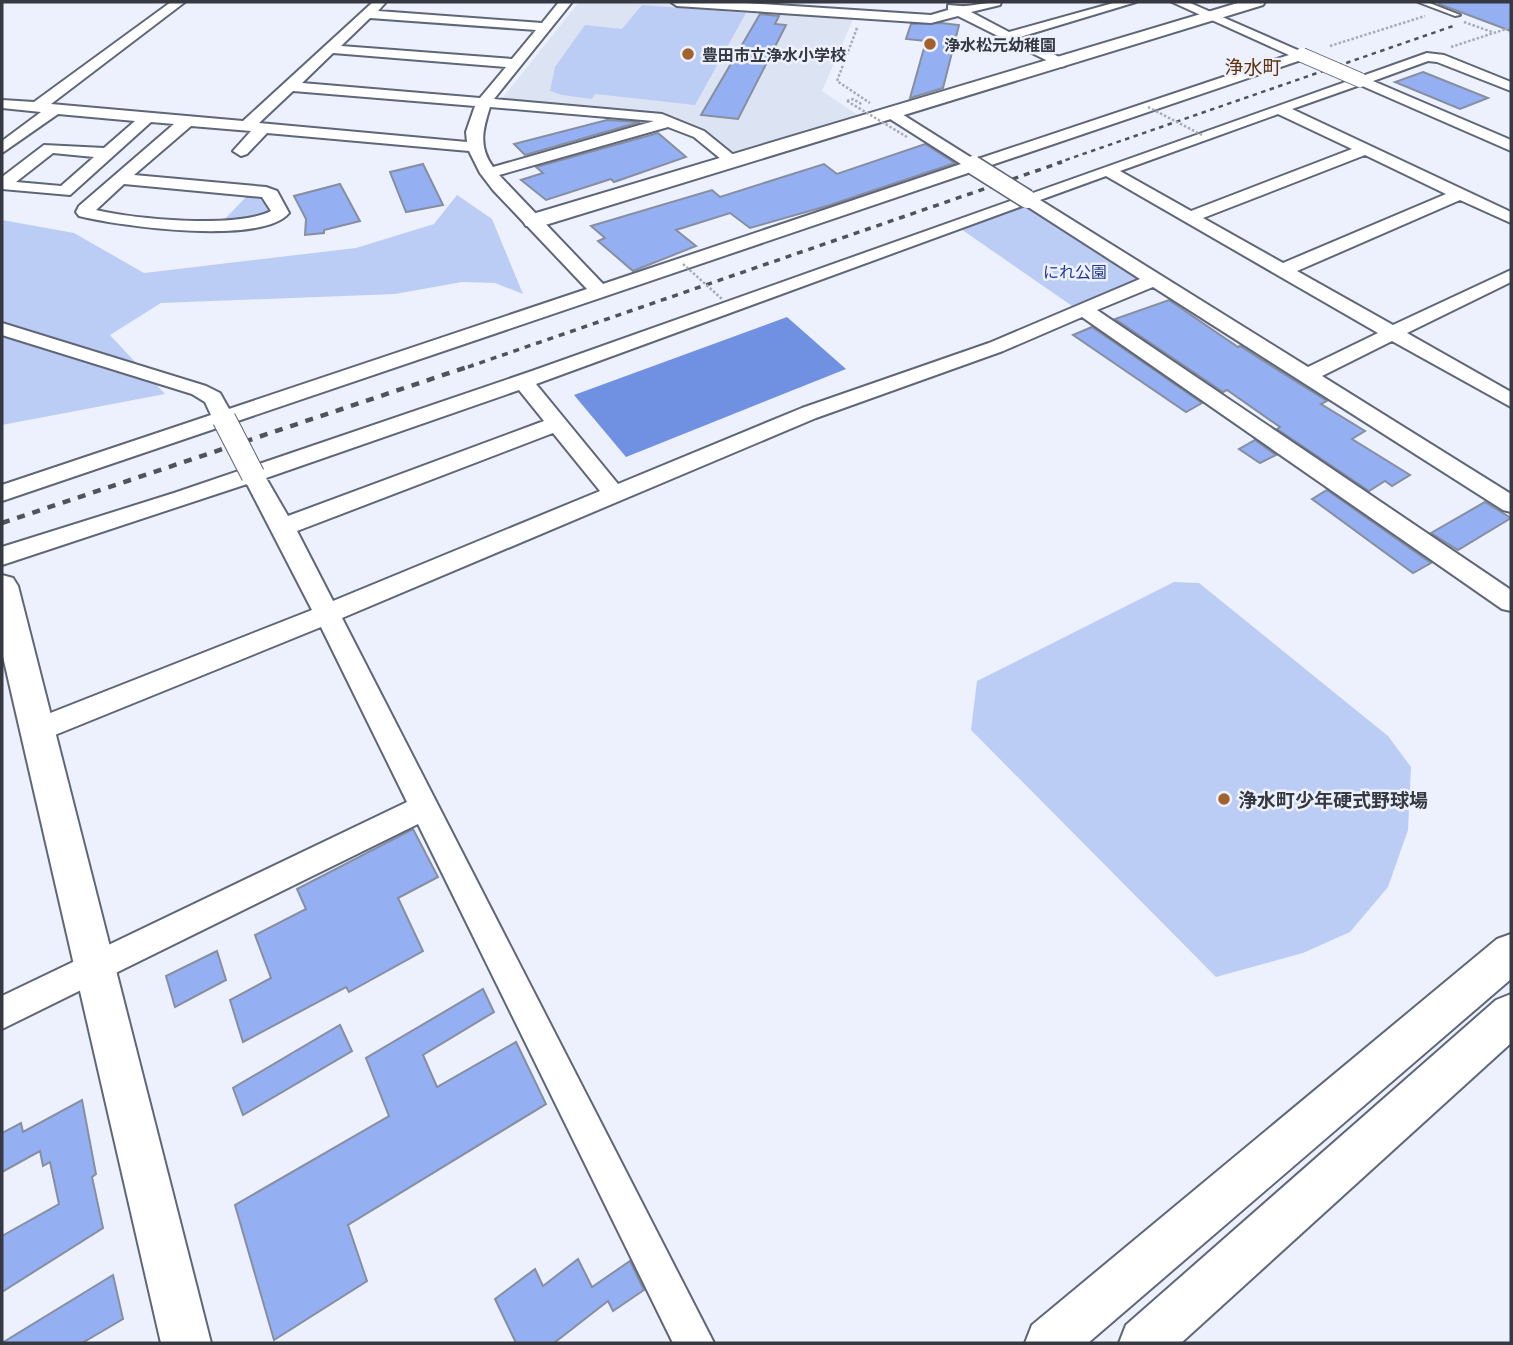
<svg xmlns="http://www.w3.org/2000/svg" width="1513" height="1345" font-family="Commissioner,'Noto Sans JP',sans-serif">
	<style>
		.built { fill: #dce3f3 }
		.green { fill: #bbcdf5 }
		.water { fill: #7090e2 }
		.building { fill: #94b0f3; stroke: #868ea0; stroke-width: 2 }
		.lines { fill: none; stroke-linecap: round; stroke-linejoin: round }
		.service-casing { stroke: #5f6677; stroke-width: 4 }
		.minor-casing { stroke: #5f6677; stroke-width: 4 }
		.tertiary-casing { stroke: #5f6677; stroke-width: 4 }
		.path { stroke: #a6abb5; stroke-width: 2.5; stroke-dasharray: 2.5 2; stroke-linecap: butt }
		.service { fill: #fff; fill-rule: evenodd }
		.minor { fill: #fff; fill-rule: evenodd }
		.tertiary { fill: #fff; fill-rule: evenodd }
		.rail-far2 { stroke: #50535c; stroke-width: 2.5; stroke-dasharray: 4.5 4.5; stroke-linecap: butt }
		.rail-far1 { stroke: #50535c; stroke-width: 3.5; stroke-dasharray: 6 6; stroke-linecap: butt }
		.rail { stroke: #50535c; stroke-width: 4.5; stroke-dasharray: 8 8; stroke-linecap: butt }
		.minor-bridge-far2-casing { stroke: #5f6677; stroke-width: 16; stroke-linecap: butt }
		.minor-bridge-far1-casing { stroke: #5f6677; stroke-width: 21; stroke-linecap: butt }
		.minor-bridge-casing { stroke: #5f6677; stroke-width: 25; stroke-linecap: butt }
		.path-bridge { stroke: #a6abb5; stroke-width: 2.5; stroke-dasharray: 2.5 2; stroke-linecap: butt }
		.minor-bridge-far2 { stroke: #fff; stroke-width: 14 }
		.minor-bridge-far1 { stroke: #fff; stroke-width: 18 }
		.minor-bridge { stroke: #fff; stroke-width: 23 }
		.poi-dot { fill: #a3622d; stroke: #ecf1fd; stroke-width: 2.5 }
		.labels { text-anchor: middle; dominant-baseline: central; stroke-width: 5; stroke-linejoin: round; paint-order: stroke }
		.far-poi-label { font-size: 16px; font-weight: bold; fill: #363941; stroke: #ecf1fd; text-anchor: start }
		.far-park-label { font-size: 16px; fill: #1e3795; stroke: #ecf1fd }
		.far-quarter-label { font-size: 19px; fill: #5e320c; stroke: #ecf1fd }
		.poi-label { font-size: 19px; font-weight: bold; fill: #363941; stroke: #ecf1fd; text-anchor: start }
	</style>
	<rect width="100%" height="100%" fill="#ecf1fd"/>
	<path class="built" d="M 579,2 L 641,2 L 854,17 L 822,91 L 858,115 L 730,153 L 700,131 L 673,118 L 638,110 L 500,101 Z"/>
	<g class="green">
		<path d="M 642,5 L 746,13 L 695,105 L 595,94 L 592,99 L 562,95 L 550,91 L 555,67 L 585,25 L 622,29 Z"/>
		<path d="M 248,195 L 262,196 L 269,213 L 261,219 L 220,224 Z"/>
		<path d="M 457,195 L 492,219 L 523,294 L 495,283 L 462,282 L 395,294 L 161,303 L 110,335 L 165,394 L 2,425 L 2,220 L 74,233 L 144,273 L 356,248 L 434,224 Z"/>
		<path d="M 1025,203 L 1144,278 L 1075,308 L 958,227 Z"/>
		<path d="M 1174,582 L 1199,583 L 1388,736 L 1411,767 L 1408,830 L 1388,887 L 1350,932 L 1303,953 L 1216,977 L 971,730 L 977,681 Z"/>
	</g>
	<path class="water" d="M 787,317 L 846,369 L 626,457 L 574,395 Z"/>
	<g class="building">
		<path d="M 1439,2 L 1511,2 L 1511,31 L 1439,4 Z"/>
		<path d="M 760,14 L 779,16 L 775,24 L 786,25 L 738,119 L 701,115 Z"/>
		<path d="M 941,23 L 959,25 L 943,88 L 910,98 L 926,41 L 906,39 L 911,24 Z"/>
		<path d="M 1423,72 L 1488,98 L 1460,109 L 1395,82 Z"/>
		<path d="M 607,120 L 640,122 L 525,155 L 514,144 Z"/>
		<path d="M 658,133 L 686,157 L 614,182 L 611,179 L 546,200 L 521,180 L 543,173 L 536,167 Z"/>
		<path d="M 925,144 L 955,163 L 827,206 L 750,228 L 730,213 L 676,230 L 696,246 L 633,271 L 598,241 L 605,238 L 591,226 L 712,190 L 720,197 L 824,164 L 837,174 Z"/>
		<path d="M 423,164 L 443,205 L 406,212 L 390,172 Z"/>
		<path d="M 340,184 L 360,221 L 324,230 L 324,233 L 305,235 L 306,219 L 294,196 Z"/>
		<path d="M 1169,300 L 1238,347 L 1240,346 L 1327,401 L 1321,404 L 1365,431 L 1352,439 L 1410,475 L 1392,486 L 1385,481 L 1369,491 L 1277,429 L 1280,427 L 1227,390 L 1223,392 L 1115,319 Z"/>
		<path d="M 1092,327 L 1202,403 L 1186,412 L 1073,335 Z"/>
		<path d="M 1255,440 L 1276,455 L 1260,463 L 1239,449 Z"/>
		<path d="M 1327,490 L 1431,563 L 1413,573 L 1312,499 Z"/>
		<path d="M 1485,502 L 1511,518 L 1458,550 L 1431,533 Z"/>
		<path d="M 413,829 L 438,877 L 398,898 L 423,951 L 349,992 L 346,987 L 243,1042 L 230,1000 L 271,978 L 255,935 L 306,909 L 297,889 Z"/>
		<path d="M 217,951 L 226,980 L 175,1007 L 166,976 Z"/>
		<path d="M 483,989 L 494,1012 L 423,1055 L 437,1087 L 516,1042 L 546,1104 L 348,1225 L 367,1281 L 274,1340 L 235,1205 L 389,1116 L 366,1058 Z"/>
		<path d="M 340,1025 L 352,1051 L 243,1115 L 233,1088 Z"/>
		<path d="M 82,1100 L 96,1174 L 92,1177 L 103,1228 L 2,1292 L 2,1236 L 59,1204 L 50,1162 L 43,1166 L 40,1151 L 2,1172 L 2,1133 L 21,1123 L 23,1132 Z"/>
		<path d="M 578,1259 L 592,1287 L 630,1261 L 644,1290 L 613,1311 L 608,1301 L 554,1343 L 516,1343 L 495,1299 L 535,1269 L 543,1286 Z"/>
		<path d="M 113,1275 L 123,1319 L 82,1343 L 2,1343 Z"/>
	</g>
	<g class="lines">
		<g class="service-casing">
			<path id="service" d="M 1418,2 L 1427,2 L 1460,15 L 1455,16 Z"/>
		</g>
		<g class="minor-casing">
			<g id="minor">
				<path d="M 171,2 L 185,2 L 51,104 L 243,121 L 373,2 L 386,2 L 378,11 L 542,23 L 559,2 L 572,2 L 494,99 L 662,114 L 704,131 L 741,161 L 739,164 L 727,164 L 694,137 L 668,127 L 499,175 L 603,284 L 961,164 L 887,117 L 884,114 L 887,111 L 897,111 L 975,160 L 1289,55 L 1172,2 L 1188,2 L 1309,55 L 1307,58 L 2,501 L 2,485 L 211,415 L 205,402 L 192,394 L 2,335 L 2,323 L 206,386 L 220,393 L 229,409 L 587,289 L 493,190 L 480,173 L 469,151 L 267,133 L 247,154 L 241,156 L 233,151 L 251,131 L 191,126 L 134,175 L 266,187 L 277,191 L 289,213 C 261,246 118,226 79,216 L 76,212 L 79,206 L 174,124 L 151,122 L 70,195 L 2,189 L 2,177 L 44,145 L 104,148 L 135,121 L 58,114 L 2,153 L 2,141 L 41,112 L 2,108 L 2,100 L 34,102 ZM 370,18 L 536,30 L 512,59 L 341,46 ZM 333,53 L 506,67 L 480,98 L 302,83 ZM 293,91 L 475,106 L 466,132 L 467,142 L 259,123 ZM 490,107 L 654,121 L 493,167 C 478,146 483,129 490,107 ZM 53,153 L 94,157 L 61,186 L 16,182 ZM 124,184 L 262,197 L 271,211 C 236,229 134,219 96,210 Z"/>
				<path d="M 671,2 L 731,2 L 931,15 L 948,10 L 948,5 C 952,5 956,6 960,6 C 968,7 989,2 1001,2 L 1000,5 L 971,12 L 1009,32 L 1117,2 L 1136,2 L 1020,37 L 1065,60 L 1065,66 L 1060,67 L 958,16 L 931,23 L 677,6 Z"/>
				<path d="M 1427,53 L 1444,55 L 1511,82 L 1511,91 L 1437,62 L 1428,61 L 1373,81 L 1511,140 L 1511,151 L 1360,85 L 1292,109 L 1511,212 L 1511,223 L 1460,200 L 1297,271 L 1393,325 L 1511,270 L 1511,282 L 1407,333 L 1511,392 L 1511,407 L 1392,341 L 1322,376 L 1511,494 L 1511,512 L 1503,510 L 1153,287 L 1097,310 L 1511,590 L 1511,611 L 1502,609 L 1082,317 L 1003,351 L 816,418 L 342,618 L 714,1343 L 673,1343 L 418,824 L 2,1029 L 2,996 L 407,802 L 321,627 L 45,739 L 35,742 L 25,739 L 21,731 L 25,723 L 312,610 L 247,484 L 2,565 L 2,547 L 174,493 L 532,371 ZM 1278,114 L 1352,149 L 1191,211 L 1120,171 ZM 1365,155 L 1446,194 L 1283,263 L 1203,218 ZM 1106,176 L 1378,333 L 1308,367 L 1040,200 ZM 1025,205 L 1140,279 L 989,343 L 802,408 L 618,484 L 536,384 ZM 519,390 L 544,421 L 288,516 L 266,478 ZM 553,433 L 600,491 L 333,601 L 297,531 Z"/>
			</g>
		</g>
		<g class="tertiary-casing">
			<g id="tertiary">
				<path d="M 1241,2 L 1265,2 L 1263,5 L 542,226 L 526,226 L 523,221 L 526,216 Z"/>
				<path d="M 2,575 L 13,578 L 18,586 L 211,1343 L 161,1343 L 2,652 Z"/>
				<path d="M 1511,934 L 1511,979 L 1088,1343 L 1025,1343 L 1032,1325 L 1497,939 Z"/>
				<path d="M 1511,994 L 1511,1043 L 1181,1343 L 1119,1343 L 1126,1325 L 1496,1000 Z"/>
			</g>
		</g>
		<g class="path">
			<path d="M 1464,22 L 1492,32"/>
			<path d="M 1511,27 L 1506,29 L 1511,32"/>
			<path d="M 857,28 L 837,81 L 870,103"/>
			<path d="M 1330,46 L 1425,16"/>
			<path d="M 1451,47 L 1506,29"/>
			<path d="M 847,101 L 853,99 L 863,105"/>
		</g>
		<use href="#service" class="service"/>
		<use href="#minor" class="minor"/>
		<use href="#tertiary" class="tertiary"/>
		<path class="rail-far2" d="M 1057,163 L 1456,25"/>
		<path class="rail-far1" d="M 468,367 L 1062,162"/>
		<path class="rail" d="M 2,523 L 473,365"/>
		<g class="minor-bridge-far2-casing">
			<path id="minor-bridge-far2" d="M 1302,55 L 1360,80"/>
		</g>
		<g class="minor-bridge-far1-casing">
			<path id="minor-bridge-far1" d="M 973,165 L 1027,199"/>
		</g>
		<g class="minor-bridge-casing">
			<path id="minor-bridge" d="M 224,419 L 253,475"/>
		</g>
		<g class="path-bridge">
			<path d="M 847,101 L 907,137"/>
			<path d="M 1148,107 L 1202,135"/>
			<path d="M 683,264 L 722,299"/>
		</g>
		<use href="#minor-bridge-far2" class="minor-bridge-far2"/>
		<use href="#minor-bridge-far1" class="minor-bridge-far1"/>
		<use href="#minor-bridge" class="minor-bridge"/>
	</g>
	<g class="poi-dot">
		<circle cx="930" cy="44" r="7"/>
		<circle cx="688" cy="54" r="7"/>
		<circle cx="1224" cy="799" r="7"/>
	</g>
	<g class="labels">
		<g class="far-poi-label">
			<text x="944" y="44">浄水松元幼稚園</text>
			<text x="702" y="54">豊田市立浄水小学校</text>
		</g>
		<g class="far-park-label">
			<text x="1075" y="271">にれ公園</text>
		</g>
		<g class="far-quarter-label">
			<text x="1253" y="66">浄水町</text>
		</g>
		<g class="poi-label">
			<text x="1238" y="799">浄水町少年硬式野球場</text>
		</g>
	</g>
	<rect width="1513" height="1345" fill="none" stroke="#363941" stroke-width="7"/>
</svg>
